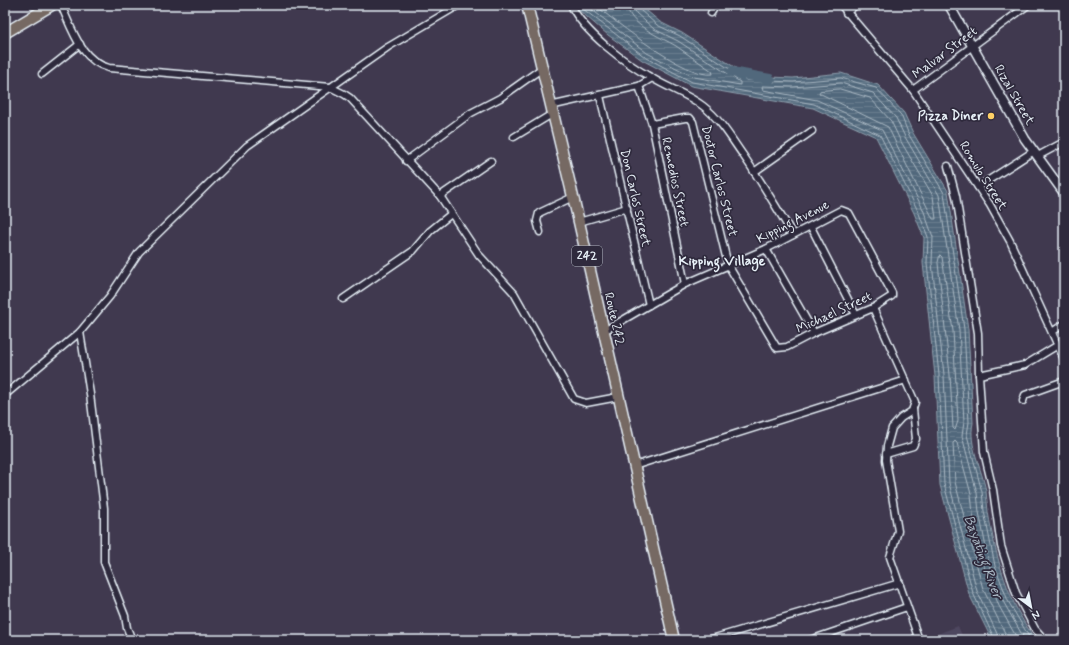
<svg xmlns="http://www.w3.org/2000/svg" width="1069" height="645" font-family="Mynerve,sans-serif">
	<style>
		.built { fill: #4e475f }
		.water { fill: url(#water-rules); stroke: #8d9fad }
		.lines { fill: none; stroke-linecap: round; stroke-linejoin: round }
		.shore { stroke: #acbac6; stroke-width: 1 }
		.river { stroke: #51687b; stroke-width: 10 }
		.minor-casing { stroke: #e8f1f8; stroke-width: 9 }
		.tertiary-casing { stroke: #e8f1f8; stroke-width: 11 }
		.primary-casing { stroke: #e8f1f8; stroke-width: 13 }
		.minor { stroke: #2f2a3d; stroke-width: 6 }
		.tertiary { stroke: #2f2a3d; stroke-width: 8 }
		.primary { stroke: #766964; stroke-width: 10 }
		.poi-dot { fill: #ffd166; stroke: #2f2a3d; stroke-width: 1.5 }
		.labels { text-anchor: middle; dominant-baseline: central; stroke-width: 3.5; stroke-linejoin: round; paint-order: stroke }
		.shield { fill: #2f2a3d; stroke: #b0b5c0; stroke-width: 1 }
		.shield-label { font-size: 12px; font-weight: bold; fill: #e8f1f8 }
		.street-label { font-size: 13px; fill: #e8f1f8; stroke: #2f2a3d }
		.poi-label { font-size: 13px; font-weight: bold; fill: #e8f1f8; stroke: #2f2a3d; text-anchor: end }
		.neighbourhood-label { font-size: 14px; font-weight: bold; fill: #e8f1f8; stroke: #2f2a3d }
		.water-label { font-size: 14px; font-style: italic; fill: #acbac6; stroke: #2f2a3d }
	</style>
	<defs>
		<pattern id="water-rules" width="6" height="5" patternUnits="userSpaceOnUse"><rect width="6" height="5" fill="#51687b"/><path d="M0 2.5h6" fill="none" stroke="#6a7e8e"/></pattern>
	</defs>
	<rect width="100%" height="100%" fill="#40394f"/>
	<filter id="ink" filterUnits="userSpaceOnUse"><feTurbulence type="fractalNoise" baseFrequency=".025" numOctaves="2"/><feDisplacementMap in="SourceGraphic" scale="8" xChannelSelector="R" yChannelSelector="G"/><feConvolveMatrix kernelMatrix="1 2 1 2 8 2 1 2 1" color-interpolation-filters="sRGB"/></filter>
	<g filter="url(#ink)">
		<path class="built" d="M 958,626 L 964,640 L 922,640 Z"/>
		<path class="water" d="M 573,5 L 640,5 L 660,22 L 682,33 L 748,76 L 793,78 L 841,73 L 878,85 L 904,113 L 913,133 L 948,191 L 968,329 L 973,423 C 968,445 982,469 986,491 C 987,498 987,505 988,512 C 996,558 1008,603 1036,640 L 992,640 L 969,594 L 940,485 L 935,376 L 923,263 L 924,238 L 914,213 L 876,137 L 813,108 L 691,86 L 642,60 L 608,35 Z"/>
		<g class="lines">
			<g class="shore">
				<path d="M 578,5 L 645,57 L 692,82 L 814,104 L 880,135 L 918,211 L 928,237 L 927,263 L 939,375 L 944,484 L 973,593 L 995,640"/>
				<path d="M 586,5 L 647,53 L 694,77 L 740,85 L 740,82 L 678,41 L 654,29 L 636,13 L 633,5"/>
				<path d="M 595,5 C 616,22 687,79 713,74 L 712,71 C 700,63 688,54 676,46 C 661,37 628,25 627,5"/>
				<path d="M 638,5 L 640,10 L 657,25 L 680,36 L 746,80 L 793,82 L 841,78 L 876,88 L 901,115 L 909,135 L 944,193 L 964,329 L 969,422 L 967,435 L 982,492 L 984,511 L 995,566 L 1008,601 L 1031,640"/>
				<path d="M 840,89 L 870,98 L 891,121 L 900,140 L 933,196 L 936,219 L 933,219 L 888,127 L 819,93 L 820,91 Z"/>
				<path d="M 940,255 L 942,257 L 953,331 L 958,421 L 955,430 L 953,428 L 950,375 L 938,263 Z"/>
				<path d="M 1000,640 L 977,591 L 949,483 L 944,375 L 932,263 L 933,237 L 923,209 L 882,130 L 817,100 L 763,90 L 762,86 L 793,87 L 841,83 L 873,93 L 896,118 L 905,137 L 939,195 L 959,330 L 964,422 L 962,436 L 977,493 L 979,512 L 990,568 L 1004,603 L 1025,640"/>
				<path d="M 1006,640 L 1005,633 L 983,589 L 955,482 L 953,443 L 955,441 L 957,443 L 971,494 L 973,514 L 985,570 L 999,606 L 1018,640"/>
			</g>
			<path class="river" d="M 732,72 L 770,79"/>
			<g class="minor-casing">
				<g id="minor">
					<path d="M 61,5 C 72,29 81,61 109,68 L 330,87 L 344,94 L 350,98 L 440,196 L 479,255 L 514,293 L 574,399 L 586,403 L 618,397"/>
					<path d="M 571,5 C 584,33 625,63 652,78 C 668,88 687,94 703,106 C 720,119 731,138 743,155 C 761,181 777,208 793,235"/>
					<path d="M 841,5 L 913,90 L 990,205 L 1010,241 L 1064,359"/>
					<path d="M 711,13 L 716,5"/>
					<path d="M 846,13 L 856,5"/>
					<path d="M 42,74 L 80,44"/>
					<path d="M 639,86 L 652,124 L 685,284"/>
					<path d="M 913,90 L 1028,5"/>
					<path d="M 600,96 L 649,305"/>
					<path d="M 550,106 L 639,86 L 652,78"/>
					<path d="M 514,137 L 552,114"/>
					<path d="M 1038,156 L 1064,142"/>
					<path d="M 406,161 L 471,113 L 500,98 L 541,69"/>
					<path d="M 948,166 L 956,196 L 978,333 L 979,375 L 984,452 L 993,490 L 1001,546 L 1016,593 L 1035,629 L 1045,640"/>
					<path d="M 754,172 L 812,131"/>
					<path d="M 978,187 L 1034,151"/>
					<path d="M 440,196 L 491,161"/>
					<path d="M 579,222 L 627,208"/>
					<path d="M 811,227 L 856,315"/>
					<path d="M 540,232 L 537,221 L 539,213 L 573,197"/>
					<path d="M 766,249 L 814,333"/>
					<path d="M 343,299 L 413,251 L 430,231 L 451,214"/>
					<path d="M 873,308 L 915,402 L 912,411 L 901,418 L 892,428 L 887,446 L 886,460 L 898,531 L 890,557 L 919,640"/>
					<path d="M 604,331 L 685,284 L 766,249 L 841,210 L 849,213 L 892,293 L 892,296 L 873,308 L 814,333 L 787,347 L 777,348 L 728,265 L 693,122 L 690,118 L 685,118 L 652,124"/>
					<path d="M 80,332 L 90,394 L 104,508 L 104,562 L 125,616 L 127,628 L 132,640"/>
					<path d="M 1052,332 L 1064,324"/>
					<path d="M 979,375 L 1025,365 L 1058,345"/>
					<path d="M 5,395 L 80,332 L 110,296 L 139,252 L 247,146 L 388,47 L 459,5"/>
					<path d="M 1023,401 L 1025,395 L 1064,381"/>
					<path d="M 886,454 L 913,446 L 916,439 L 913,409"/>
					<path d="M 634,466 L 906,380"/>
					<path d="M 708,640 L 900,583"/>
					<path d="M 810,640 L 907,607"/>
				</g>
			</g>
			<g class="tertiary-casing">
				<path id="tertiary" d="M 949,5 L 1025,139 L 1064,193"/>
			</g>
			<g class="primary-casing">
				<g id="primary">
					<path d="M 527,5 L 579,222 L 674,640"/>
					<path d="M 5,33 L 52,5"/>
				</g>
			</g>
			<use href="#minor" class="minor"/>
			<use href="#tertiary" class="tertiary"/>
			<use href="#primary" class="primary"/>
		</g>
	</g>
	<circle class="poi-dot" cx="991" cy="116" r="4"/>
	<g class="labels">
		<rect class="shield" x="572" y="246" width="30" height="20" rx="3"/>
		<g class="shield-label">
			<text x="587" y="256">242</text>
		</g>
		<g class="street-label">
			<text transform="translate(945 53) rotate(-37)">Malvar Street</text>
			<text transform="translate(1014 95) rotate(60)">Rizal Street</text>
			<text transform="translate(983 176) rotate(58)">Romulo Street</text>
			<text transform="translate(719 181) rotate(76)">Doctor Carlos Street</text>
			<text transform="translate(675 182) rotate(78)">Remedios Street</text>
			<text transform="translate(635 198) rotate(77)">Don Carlos Street</text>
			<text transform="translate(793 222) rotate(-27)">Kipping Avenue</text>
			<text transform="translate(834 313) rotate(-25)">Michael Street</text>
			<text transform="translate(614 319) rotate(77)">Route 242</text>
		</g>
		<g class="poi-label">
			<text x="983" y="116">Pizza Diner</text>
		</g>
		<g class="neighbourhood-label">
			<text x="722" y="261">Kipping Village</text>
		</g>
		<g class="water-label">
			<text transform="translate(983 557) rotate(70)">Bayating River</text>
		</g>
	</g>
	<rect width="1069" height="645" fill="none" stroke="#2f2a3d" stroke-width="20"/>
	<rect x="10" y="10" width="1049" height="625" fill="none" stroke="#e8f1f8" stroke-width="1.5" filter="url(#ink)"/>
	<g transform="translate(1031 607) rotate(148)" stroke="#2f2a3d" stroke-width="3" paint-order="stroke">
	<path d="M0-3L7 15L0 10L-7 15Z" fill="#e8f1f8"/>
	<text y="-6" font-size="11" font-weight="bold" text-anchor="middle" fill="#e8f1f8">N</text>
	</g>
</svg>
